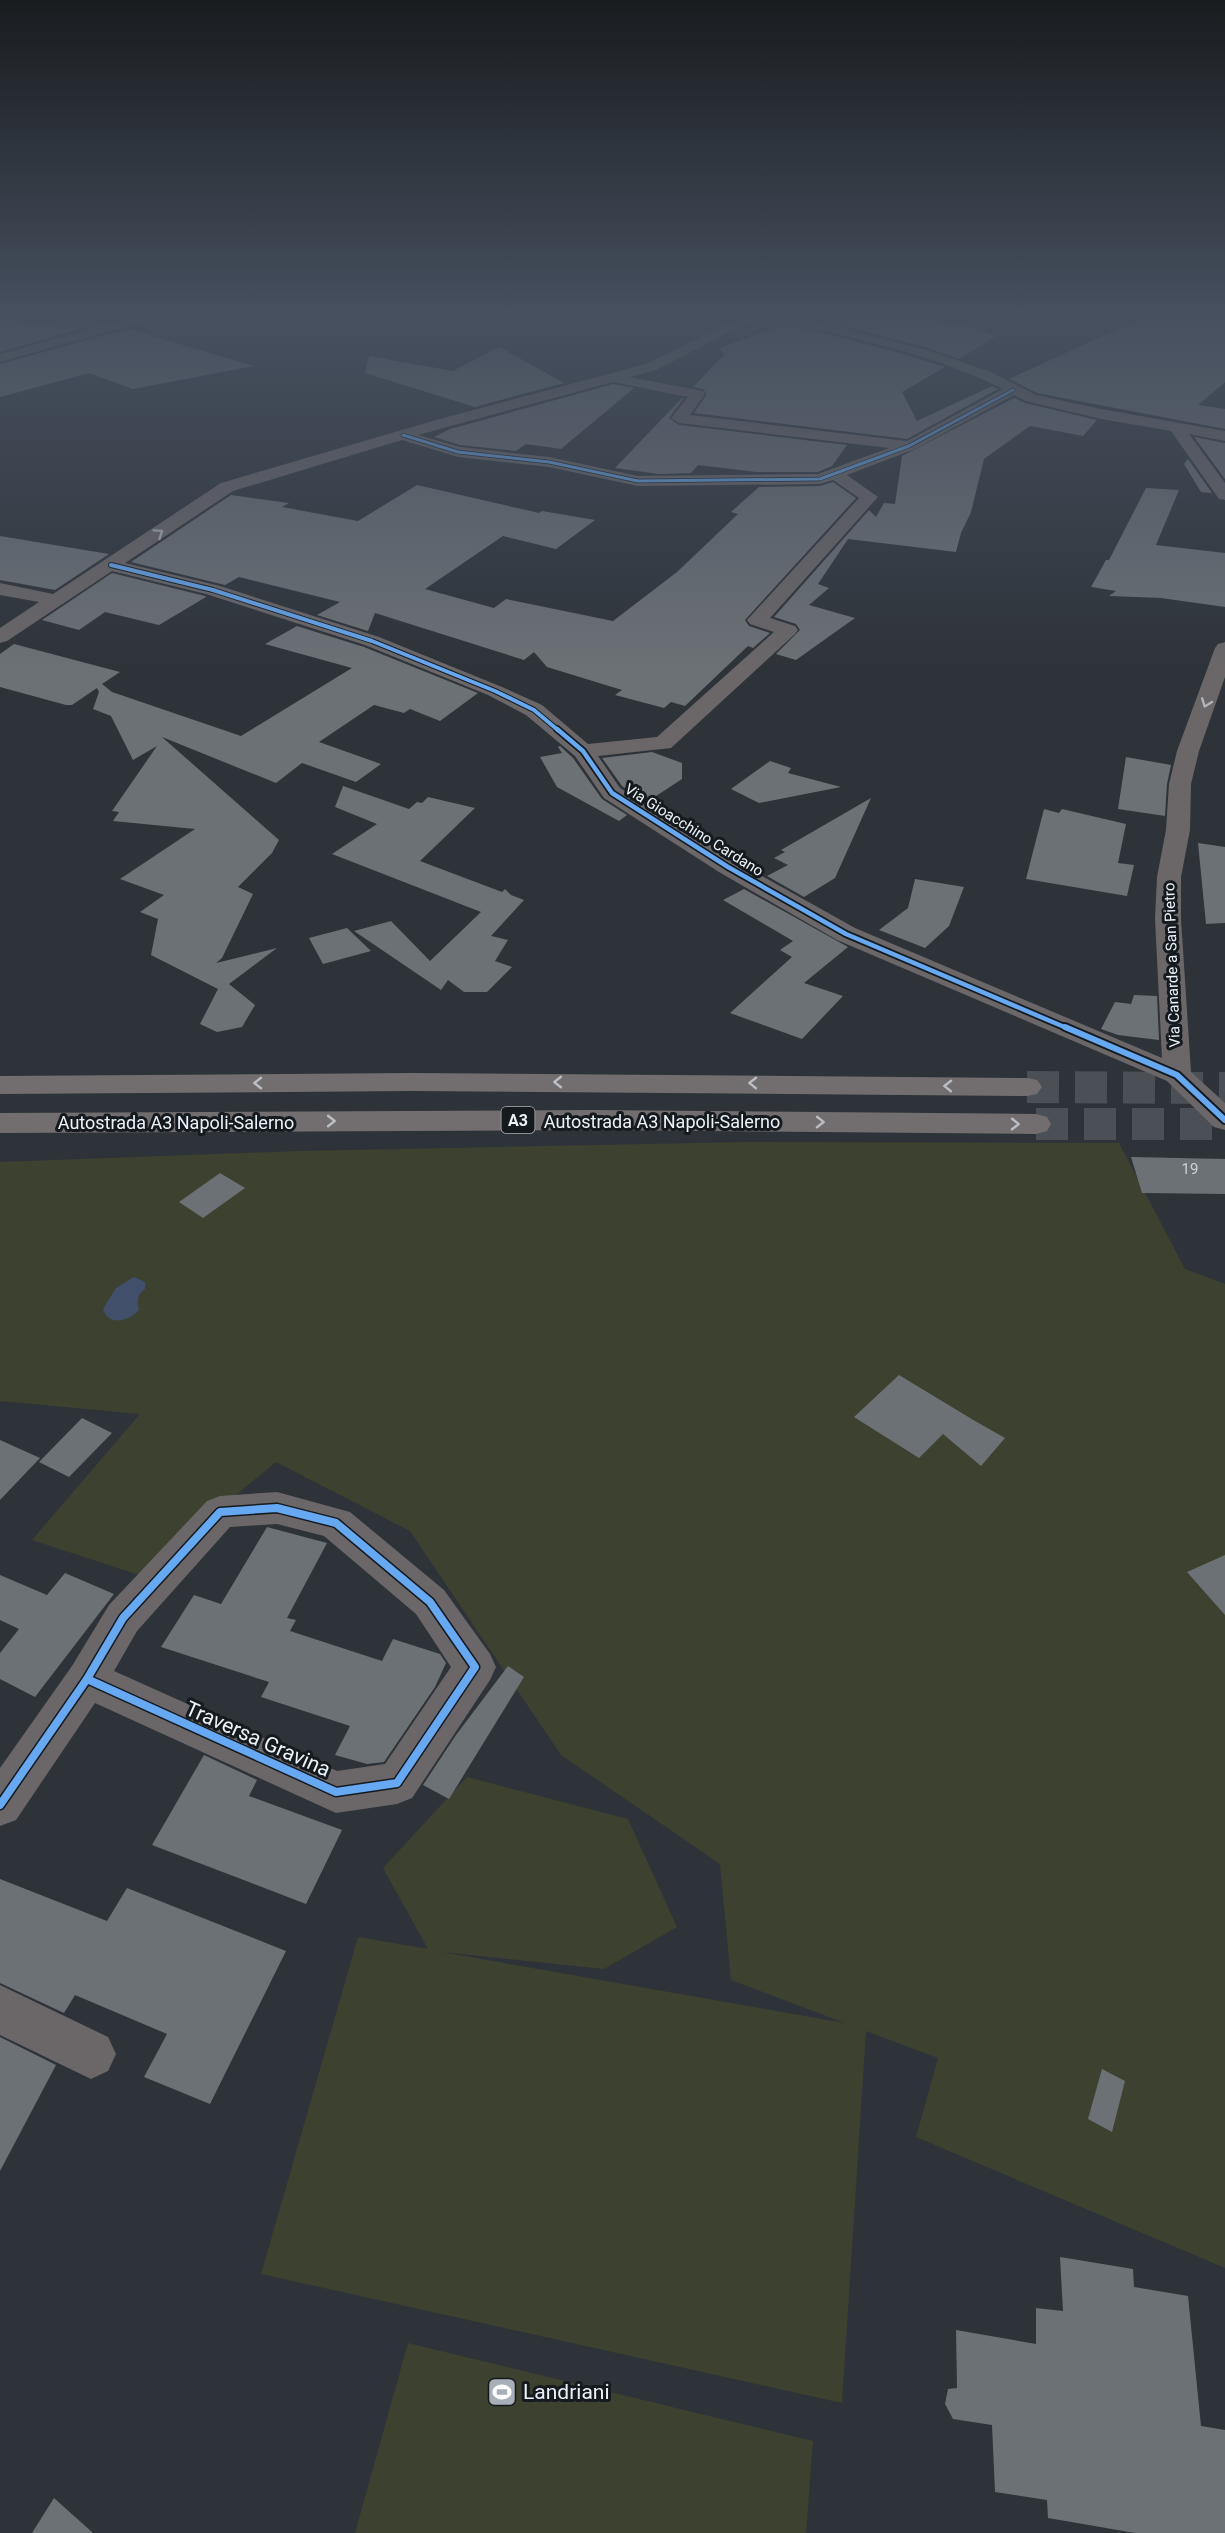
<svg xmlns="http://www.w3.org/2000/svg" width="1225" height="2533" font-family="Roboto,sans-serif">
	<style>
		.green { fill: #3d412f }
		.water { fill: #424f6a }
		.building { fill: #6c7176 }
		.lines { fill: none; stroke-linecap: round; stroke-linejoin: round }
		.highway-tunnel { stroke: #4a5056; stroke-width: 32; stroke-dasharray: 32 16; stroke-linecap: butt }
		.minor { fill: #6b6769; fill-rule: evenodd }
		.highway { fill: #726e70; fill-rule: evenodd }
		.cycleway-far4-casing { stroke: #151a1f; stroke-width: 4.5 }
		.cycleway-far3-casing { stroke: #151a1f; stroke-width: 6 }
		.cycleway-far2-casing { stroke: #151a1f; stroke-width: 8 }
		.cycleway-far1-casing { stroke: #151a1f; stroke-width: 10 }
		.cycleway-casing { stroke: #151a1f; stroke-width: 11 }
		.cycleway-far4 { stroke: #66a8f1; stroke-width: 3 }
		.cycleway-far3 { stroke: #66a8f1; stroke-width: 4 }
		.cycleway-far2 { stroke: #66a8f1; stroke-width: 4.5 }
		.cycleway-far1 { stroke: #66a8f1; stroke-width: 6 }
		.cycleway { stroke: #66a8f1; stroke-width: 8 }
		.oneway { stroke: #b1b3b8 }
		.oneway2 { stroke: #bbbdc2 }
		.labels { text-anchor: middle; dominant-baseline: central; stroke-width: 6; stroke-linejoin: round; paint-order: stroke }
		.far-street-label { font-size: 15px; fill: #ebf2f9; stroke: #151a1f }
		.number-label { font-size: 15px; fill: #cbd2d8 }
		.shield { fill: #151a1f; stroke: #abb1b8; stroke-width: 1.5 }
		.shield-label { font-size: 16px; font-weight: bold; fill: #ebf2f9 }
		.street-label { font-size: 18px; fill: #ebf2f9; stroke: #151a1f }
		.near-street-label { font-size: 21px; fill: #ebf2f9; stroke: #151a1f }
		.near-poi-label { font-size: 21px; fill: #ebf2f9; stroke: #151a1f; text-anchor: start }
	</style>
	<rect width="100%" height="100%" fill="#2e3339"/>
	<g class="green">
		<path d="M 746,1142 L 1119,1143 L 1185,1269 L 1225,1284 L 1225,2268 L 916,2137 L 938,2058 L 866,2031 L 842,2403 L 261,2274 L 358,1937 L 428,1949 L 383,1868 L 467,1777 L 628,1819 L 677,1927 L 604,1969 L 442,1952 L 845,2023 L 731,1980 L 720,1864 L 561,1755 L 410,1531 L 276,1462 L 139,1575 L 32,1540 L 140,1414 L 0,1401 L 0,1162 L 299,1151 Z"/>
		<path d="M 408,2343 L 813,2441 L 806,2533 L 355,2533 Z"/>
	</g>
	<path class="water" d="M 134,1277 L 145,1282 L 145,1289 C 137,1295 137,1300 139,1310 C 129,1321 108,1327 103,1309 L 116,1288 Z"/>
	<g class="building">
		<path d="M 809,317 L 924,317 L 948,324 L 959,322 L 996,336 L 959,359 L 928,348 Z"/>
		<path d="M 1144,317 L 1225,317 L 1225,382 L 1198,405 L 1225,409 L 1225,429 L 1037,393 L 1009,379 Z"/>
		<path d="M 0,319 L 81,329 L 0,352 Z"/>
		<path d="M 788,324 L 893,351 L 945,367 L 902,392 L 917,421 L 992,386 L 998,389 L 907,439 L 694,413 L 707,394 L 703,389 L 693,387 L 725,354 L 719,348 Z"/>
		<path d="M 131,330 L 254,366 L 133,389 L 89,373 L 0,397 L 0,364 L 112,333 Z"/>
		<path d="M 499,347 L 564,383 L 475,407 L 365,373 L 369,356 L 453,371 Z"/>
		<path d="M 613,384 L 634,388 L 561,449 L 526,444 L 516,451 L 460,445 L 434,437 L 450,429 Z"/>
		<path d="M 682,398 L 684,398 L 669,418 L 679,425 L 847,445 L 832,466 L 818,472 L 756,472 L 698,465 L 691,473 L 659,474 L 615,468 Z"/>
		<path d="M 1014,398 L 1025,403 L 1097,420 L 1083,436 L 1030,426 L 984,459 L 971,512 L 961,533 L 956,552 L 848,539 L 818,584 L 829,588 L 809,605 L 855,618 L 796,660 L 776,654 L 800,630 L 796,624 L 774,617 L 869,510 L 876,517 L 884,503 L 895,504 L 902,456 Z"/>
		<path d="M 1194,437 L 1225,443 L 1225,479 Z"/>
		<path d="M 1188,459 L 1212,493 L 1201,492 L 1184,464 Z"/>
		<path d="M 833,482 L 856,498 L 745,620 L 749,626 L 770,633 L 753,648 L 748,646 L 685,706 L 671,702 L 664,708 L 615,695 L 622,690 L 547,667 L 534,652 L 524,660 L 375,613 L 368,631 L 317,615 L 340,602 L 239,577 L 225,585 L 131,562 L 231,495 L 289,503 L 282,507 L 358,521 L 417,485 L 539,513 L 542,511 L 595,520 L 556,549 L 503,536 L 425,589 L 494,608 L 506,599 L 613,621 L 677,572 L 738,514 L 731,512 L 759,487 L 820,486 Z"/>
		<path d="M 1146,488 L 1179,490 L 1156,545 L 1225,553 L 1225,607 L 1161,598 L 1109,596 L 1116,591 L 1091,587 L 1106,560 L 1109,560 Z"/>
		<path d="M 0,536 L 109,554 L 55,590 L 0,580 Z"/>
		<path d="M 112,573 L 205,596 L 206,597 L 159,625 L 105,612 L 79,630 L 42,620 Z"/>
		<path d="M 297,626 L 364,647 L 478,693 L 440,721 L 410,709 L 404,713 L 374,705 L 319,742 L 381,764 L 356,782 L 302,763 L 276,783 L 162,737 L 279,840 L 272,853 L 238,887 L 253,894 L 222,958 L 216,963 L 277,948 L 229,984 L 255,1005 L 242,1027 L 217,1032 L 200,1024 L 218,989 L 151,955 L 158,919 L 140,912 L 164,895 L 120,879 L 195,829 L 113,821 L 119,812 L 112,811 L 157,746 L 133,760 L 111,716 L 93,709 L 99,692 L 97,688 L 72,705 L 66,705 L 0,687 L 0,654 L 14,644 L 120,672 L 102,684 L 112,692 L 241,736 L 352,668 L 265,644 Z"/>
		<path d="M 560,746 L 573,758 L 602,799 L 627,815 L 619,821 L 557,787 L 540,757 L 562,753 L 558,747 Z"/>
		<path d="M 652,752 L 682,763 L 682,779 L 647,802 L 622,786 L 602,758 Z"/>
		<path d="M 1126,757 L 1171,765 L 1167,784 L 1165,816 L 1118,809 Z"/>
		<path d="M 770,761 L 791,768 L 788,773 L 841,787 L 759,803 L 731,789 Z"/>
		<path d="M 343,786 L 409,809 L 417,802 L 422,803 L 428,797 L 475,808 L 420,861 L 502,892 L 505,889 L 511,895 L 524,900 L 491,936 L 508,940 L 495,961 L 512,967 L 487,992 L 464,992 L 448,980 L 441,990 L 354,931 L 391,921 L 430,961 L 481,912 L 332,854 L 377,824 L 335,807 Z"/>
		<path d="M 871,798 L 835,878 L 804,897 L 767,876 L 788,865 L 774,858 L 785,852 L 781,850 Z"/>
		<path d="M 1044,809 L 1059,813 L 1062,809 L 1126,824 L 1118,863 L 1134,865 L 1127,896 L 1026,879 Z"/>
		<path d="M 1198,843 L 1225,847 L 1225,923 L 1206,924 Z"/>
		<path d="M 915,879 L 964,887 L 949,926 L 925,948 L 879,930 L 908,908 Z"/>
		<path d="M 744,889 L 848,947 L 804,983 L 843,996 L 802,1039 L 730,1013 L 792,957 L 780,950 L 793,941 L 723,900 Z"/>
		<path d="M 347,928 L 371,951 L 323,964 L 309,938 Z"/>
		<path d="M 1134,995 L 1157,996 L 1159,1040 L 1118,1035 L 1101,1029 L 1115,1002 L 1131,1004 Z"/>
		<path d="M 1131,1157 L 1225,1159 L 1225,1194 L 1142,1193 Z"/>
		<path d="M 220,1173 L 245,1188 L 203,1218 L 179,1202 Z"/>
		<path d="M 899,1375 L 975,1421 L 1005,1438 L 981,1466 L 943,1434 L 919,1458 L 854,1417 Z"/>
		<path d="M 82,1418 L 112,1433 L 69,1477 L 39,1462 Z"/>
		<path d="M 0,1440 L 40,1458 L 0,1500 Z"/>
		<path d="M 267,1527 L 327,1543 L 287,1618 L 296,1620 L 290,1631 L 382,1661 L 393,1639 L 440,1654 L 446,1663 L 435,1687 L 384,1762 L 367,1764 L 335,1755 L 350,1726 L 261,1697 L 269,1682 L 161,1647 L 194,1595 L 221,1604 Z"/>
		<path d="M 1225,1555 L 1225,1615 L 1187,1572 Z"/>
		<path d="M 65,1573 L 114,1594 L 35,1697 L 0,1679 L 0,1653 L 19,1629 L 0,1620 L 0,1575 L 47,1595 Z"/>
		<path d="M 508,1666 L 524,1677 L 449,1799 L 423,1785 L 456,1735 Z"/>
		<path d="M 204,1755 L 257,1780 L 249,1796 L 342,1830 L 306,1904 L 152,1845 Z"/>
		<path d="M 0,1879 L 107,1921 L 127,1888 L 286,1951 L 210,2104 L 144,2077 L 167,2034 L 75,1995 L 64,2013 L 0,1983 Z"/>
		<path d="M 0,2037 L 56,2065 L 0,2171 Z"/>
		<path d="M 1102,2069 L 1125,2081 L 1112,2132 L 1088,2119 Z"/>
		<path d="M 1060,2257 L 1133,2269 L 1134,2287 L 1188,2296 L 1201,2426 L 1225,2430 L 1225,2533 L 1135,2533 L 1048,2518 L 1047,2500 L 995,2492 L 992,2425 L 953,2419 L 945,2404 L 948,2389 L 957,2388 L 956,2330 L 1036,2344 L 1036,2308 L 1063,2311 Z"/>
		<path d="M 54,2498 L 93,2533 L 32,2533 Z"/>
	</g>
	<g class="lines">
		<g class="highway-tunnel">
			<path d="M 1027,1087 L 1225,1088"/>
			<path d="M 1036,1124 L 1225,1124"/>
		</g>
		<g class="minor">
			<path d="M 132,317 L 152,317 L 150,320 L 0,362 L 0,354 Z"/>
			<path d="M 741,317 L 758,317 L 656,370 L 629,377 L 703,391 L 705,394 L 690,415 L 907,441 L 1003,389 C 934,354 854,339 779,320 L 777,317 L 798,317 L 927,350 L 991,372 L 1036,395 L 1101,409 L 1225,431 L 1225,441 L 1189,434 L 1225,483 L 1225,500 L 1219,499 L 1171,431 L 1101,419 L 1026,401 L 1014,395 L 915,449 L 847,475 L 878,497 L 770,618 L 795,626 L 798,630 L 795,634 L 671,748 L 598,756 L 620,788 L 737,862 L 855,928 L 1162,1058 L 1155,919 L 1157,877 L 1166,830 L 1169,784 L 1177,751 L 1215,648 L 1218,644 L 1225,642 L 1225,677 L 1199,751 L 1191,784 L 1190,830 L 1181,877 L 1181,919 L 1191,1072 L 1225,1103 L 1225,1130 L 1214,1127 L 1167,1081 L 837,940 L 719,872 L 604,798 L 575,756 L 526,715 L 488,695 L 365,645 L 206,594 L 112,571 L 7,641 L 0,643 L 0,628 L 39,602 L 0,595 L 0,583 L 53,594 L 221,483 L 436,420 L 646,364 ZM 613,382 L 688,397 L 671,418 L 679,423 L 889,448 L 818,474 L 638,476 L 549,457 L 460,447 L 418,435 ZM 402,440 L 458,457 L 549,467 L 638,486 L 820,484 L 833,480 L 859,498 L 747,620 L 750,624 L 774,632 L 657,737 L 588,744 L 542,705 L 502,687 L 379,637 L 220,586 L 125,563 L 233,491 Z"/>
			<path d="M 277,1492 L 350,1512 L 444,1590 L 490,1654 L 496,1667 L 490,1680 L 412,1798 L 397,1804 L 336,1813 L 95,1703 L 16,1820 L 0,1826 L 0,1768 L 72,1666 L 109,1605 L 207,1501 L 220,1496 ZM 277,1524 L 324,1536 L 416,1614 L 451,1667 L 385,1764 L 337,1771 L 114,1671 L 137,1631 L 230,1527 Z"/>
			<path d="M 0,1985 L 108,2037 L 116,2054 L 108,2071 L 91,2079 L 0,2035 Z"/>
		</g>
		<g class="highway">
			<path d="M 412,1073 L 1027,1078 L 1037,1080 L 1042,1087 L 1037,1094 L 1027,1096 L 412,1091 L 0,1094 L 0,1076 Z"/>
			<path d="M 593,1110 L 1036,1114 L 1047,1117 L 1051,1124 L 1047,1131 L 1036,1134 L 593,1130 L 0,1133 L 0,1113 Z"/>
		</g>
		<g class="cycleway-far4-casing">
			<path id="cycleway-far4" d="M 403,435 L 458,452 L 549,462 L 638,481 L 820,479 L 909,446 L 1013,390"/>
		</g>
		<g class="cycleway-far3-casing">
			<path id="cycleway-far3" d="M 111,565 L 213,590 L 372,641 L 495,691 L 534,710 L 559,731"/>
		</g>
		<g class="cycleway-far2-casing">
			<path id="cycleway-far2" d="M 557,729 L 583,751 L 612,793 L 728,867 L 846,934 L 1069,1029"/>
		</g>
		<g class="cycleway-far1-casing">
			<path id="cycleway-far1" d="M 1065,1027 L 1177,1075 L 1225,1120"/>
		</g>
		<g class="cycleway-casing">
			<g id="cycleway">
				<path d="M 277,1508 L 336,1523 L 430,1602 L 475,1667 L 397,1783 L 336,1792 L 87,1679 L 123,1618 L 220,1512 Z"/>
				<path d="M 0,1805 L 87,1679"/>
			</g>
		</g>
		<use href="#cycleway-far4" class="cycleway-far4"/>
		<use href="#cycleway-far3" class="cycleway-far3"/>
		<use href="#cycleway-far2" class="cycleway-far2"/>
		<use href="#cycleway-far1" class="cycleway-far1"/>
		<use href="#cycleway" class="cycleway"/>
	</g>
	<defs><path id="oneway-chevron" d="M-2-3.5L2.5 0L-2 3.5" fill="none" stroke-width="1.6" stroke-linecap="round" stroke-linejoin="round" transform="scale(1.5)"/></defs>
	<g class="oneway">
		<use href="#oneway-chevron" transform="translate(159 533) rotate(-34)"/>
		<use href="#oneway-chevron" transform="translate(1206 703) rotate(111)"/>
	</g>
	<g class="oneway2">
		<use href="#oneway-chevron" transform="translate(558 1082) rotate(-180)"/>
		<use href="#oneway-chevron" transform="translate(258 1083) rotate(180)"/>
		<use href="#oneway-chevron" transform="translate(753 1083) rotate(-179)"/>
		<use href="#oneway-chevron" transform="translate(948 1086) rotate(-179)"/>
		<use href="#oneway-chevron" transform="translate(331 1121)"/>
		<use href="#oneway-chevron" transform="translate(820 1122) rotate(1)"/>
		<use href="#oneway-chevron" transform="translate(1015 1124) rotate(1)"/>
	</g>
	<linearGradient id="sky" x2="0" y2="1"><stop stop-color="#191c1f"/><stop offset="0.47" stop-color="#46505f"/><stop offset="1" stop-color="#46505f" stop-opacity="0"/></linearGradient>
	<rect width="1225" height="671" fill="url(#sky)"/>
	<defs>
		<g id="stadium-square" transform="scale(1.5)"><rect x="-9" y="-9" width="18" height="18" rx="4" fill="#a9afb6" stroke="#151a1f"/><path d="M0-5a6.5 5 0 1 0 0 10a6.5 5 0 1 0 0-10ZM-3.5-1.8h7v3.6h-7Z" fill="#fff"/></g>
	</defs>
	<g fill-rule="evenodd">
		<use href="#stadium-square" x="502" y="2392"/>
	</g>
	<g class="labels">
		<g class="far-street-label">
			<text transform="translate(694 830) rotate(32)">Via Gioacchino Cardano</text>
			<text transform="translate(1172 965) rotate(-92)">Via Canarde a San Pietro</text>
		</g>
		<g class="number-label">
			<text x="1190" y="1169">19</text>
		</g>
		<rect class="shield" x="501.5" y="1107" width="33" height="26" rx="4.5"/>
		<g class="shield-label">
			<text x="518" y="1120">A3</text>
		</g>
		<g class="street-label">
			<text x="662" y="1121">Autostrada A3 Napoli-Salerno</text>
			<text x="176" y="1122">Autostrada A3 Napoli-Salerno</text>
		</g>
		<g class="near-street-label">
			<text transform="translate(258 1739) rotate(24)">Traversa Gravina</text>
		</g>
		<g class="near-poi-label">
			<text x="523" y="2392">Landriani</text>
		</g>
	</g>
</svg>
